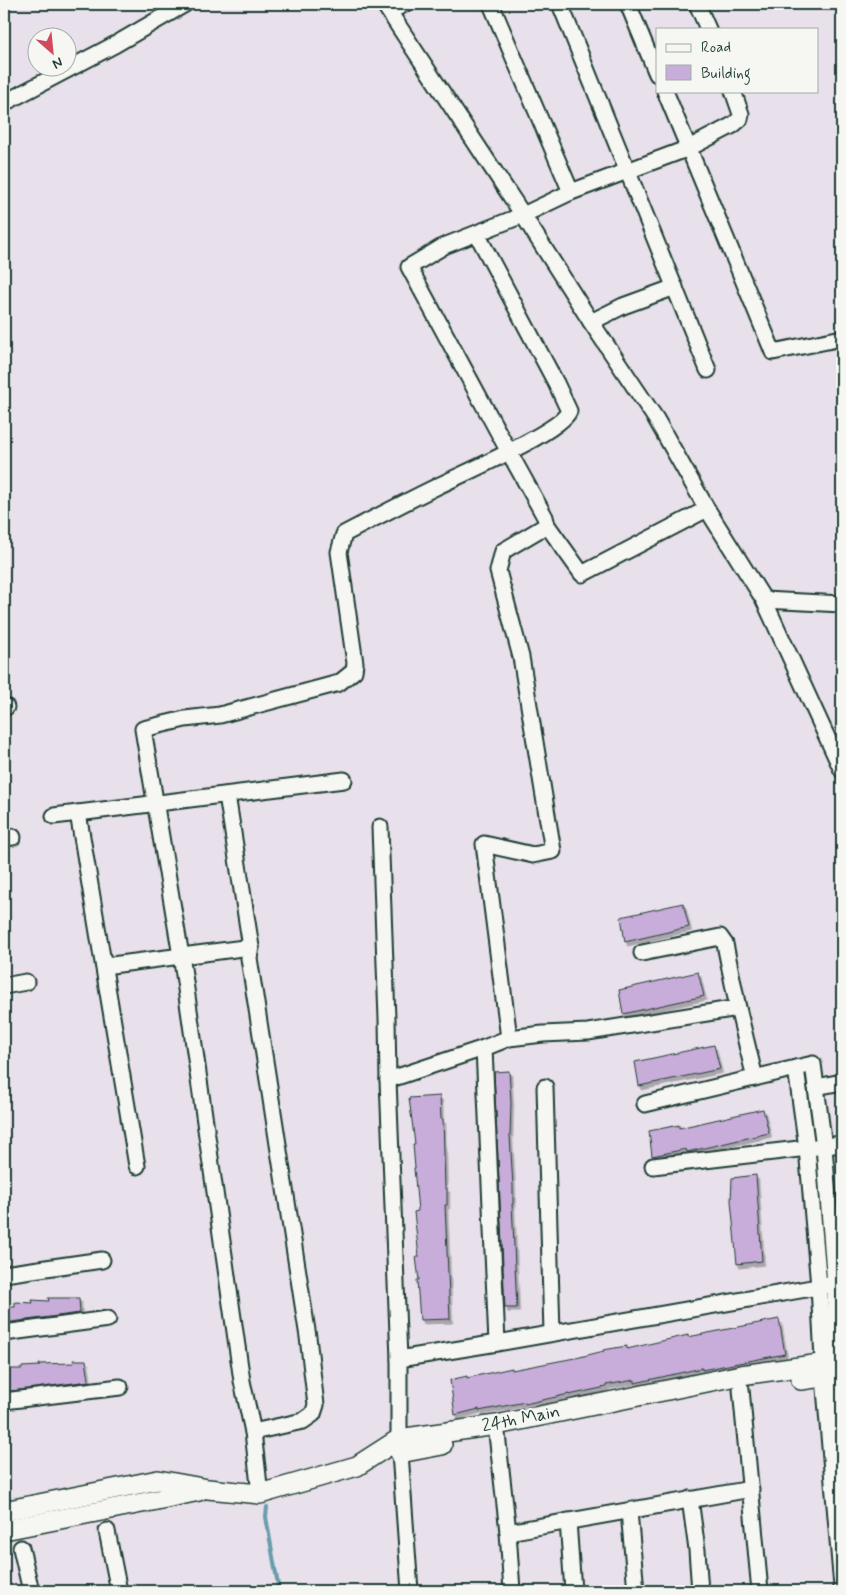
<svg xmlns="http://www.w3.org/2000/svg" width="846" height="1595" font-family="Mynerve,sans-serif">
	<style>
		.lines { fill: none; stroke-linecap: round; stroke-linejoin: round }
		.stream { stroke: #699cad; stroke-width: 4 }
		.building { fill: #c8acd9; stroke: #1f3d34; filter: url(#shadow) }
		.minor-casing { stroke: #1f3d34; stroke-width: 19 }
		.tertiary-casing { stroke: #1f3d34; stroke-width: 22 }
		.minor { stroke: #f6f6f2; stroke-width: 15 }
		.tertiary { stroke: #f6f6f2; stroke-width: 19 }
		.labels { text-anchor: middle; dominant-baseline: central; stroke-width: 4; stroke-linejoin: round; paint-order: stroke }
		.street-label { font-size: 18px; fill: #1f3d34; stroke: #f6f6f2 }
	</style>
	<defs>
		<filter id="shadow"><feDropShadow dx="2.5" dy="4" stdDeviation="0" flood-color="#0004"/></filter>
	</defs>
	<rect width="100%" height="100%" fill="#e8e0ea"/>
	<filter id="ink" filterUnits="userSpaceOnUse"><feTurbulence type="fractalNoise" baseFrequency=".02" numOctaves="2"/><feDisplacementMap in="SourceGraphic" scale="10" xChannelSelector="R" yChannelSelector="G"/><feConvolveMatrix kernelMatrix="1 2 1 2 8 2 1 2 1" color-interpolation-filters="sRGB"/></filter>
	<g filter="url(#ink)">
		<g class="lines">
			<path class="stream" d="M 267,1507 L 266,1517 L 279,1591"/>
		</g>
		<g class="building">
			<path d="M 683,903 L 689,927 L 625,942 L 621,917 Z"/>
			<path d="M 698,972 L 704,996 L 623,1014 L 619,990 Z"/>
			<path d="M 714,1045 L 720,1069 L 639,1086 L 635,1062 Z"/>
			<path d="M 509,1071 L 511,1102 L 510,1136 L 513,1187 L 513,1204 L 512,1204 L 517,1308 L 505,1308 L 494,1072 Z"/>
			<path d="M 440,1096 L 441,1119 L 443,1119 L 445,1188 L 447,1188 L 447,1205 L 445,1205 L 450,1319 L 420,1320 L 417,1280 L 419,1280 L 416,1257 L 419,1257 L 414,1212 L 418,1211 L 414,1168 L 415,1168 L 413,1144 L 415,1144 L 409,1098 Z"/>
			<path d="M 763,1109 L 769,1133 L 687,1152 L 686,1149 L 652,1156 L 649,1131 L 679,1125 L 679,1128 Z"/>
			<path d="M 756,1175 L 762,1261 L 737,1264 L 731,1201 L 732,1178 Z"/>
			<path d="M 48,1298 L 79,1298 L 80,1313 L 4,1323 L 4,1307 L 15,1307 L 15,1302 L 33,1303 L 32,1300 L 49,1301 Z"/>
			<path d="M 779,1319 L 785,1354 L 702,1370 L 702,1368 L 635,1383 L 635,1380 L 606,1385 L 606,1387 L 569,1395 L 569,1394 L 525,1404 L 525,1402 L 479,1411 L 479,1409 L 455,1415 L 450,1380 L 467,1376 L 467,1378 L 512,1368 L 512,1370 L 580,1357 L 604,1351 L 603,1350 L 627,1346 L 627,1349 L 688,1335 L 688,1337 Z"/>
			<path d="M 73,1360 L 86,1360 L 89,1381 L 4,1392 L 4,1369 L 22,1369 L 22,1367 L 40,1366 L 39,1364 L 74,1363 Z"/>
		</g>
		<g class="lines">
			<g class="minor-casing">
				<g id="minor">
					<path d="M 384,4 L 523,215 L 591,322 L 656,419 L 707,509 L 764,600 L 842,770"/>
					<path d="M 491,4 L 571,192"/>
					<path d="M 560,4 L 708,370"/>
					<path d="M 628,4 L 657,74"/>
					<path d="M 697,4 L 708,29"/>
					<path d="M 390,11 L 405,4"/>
					<path d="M 665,91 L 773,352 L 842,338"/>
					<path d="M 4,103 L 116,44 L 185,4"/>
					<path d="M 591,322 L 623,306 L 675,287"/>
					<path d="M 707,509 L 582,574 L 547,525 L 545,517 L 509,452 L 409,267 L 444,246 L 523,215 L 571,192 L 689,148 L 733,125 L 740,119 L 741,114 L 733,91"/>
					<path d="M 764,600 L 842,604"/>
					<path d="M 4,707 L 6,707"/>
					<path d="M 227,795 L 251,947 L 249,958 L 308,1337 L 316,1405 L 313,1414 L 303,1421 L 253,1432"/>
					<path d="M 78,813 L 137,1166"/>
					<path d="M 54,816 L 344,780"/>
					<path d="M 380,827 L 387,1019 L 388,1080 L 399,1359 L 399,1439 L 410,1591"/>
					<path d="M 4,838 L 13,837"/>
					<path d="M 642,953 L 720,937 L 725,944 L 738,1008 L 755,1078"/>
					<path d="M 104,966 L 251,947"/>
					<path d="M 4,986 L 26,982"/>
					<path d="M 509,1038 L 484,844 L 533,855 L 553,851 L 521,657 L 498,571 L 503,551 L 547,525"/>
					<path d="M 484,1048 L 497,1343"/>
					<path d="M 796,1068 L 807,1148 L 819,1286 L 824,1377 L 842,1587"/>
					<path d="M 388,1080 L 484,1048 L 509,1038 L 543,1034 L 588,1032 L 738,1008"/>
					<path d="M 545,1087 L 552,1333"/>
					<path d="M 816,1087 L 842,1082"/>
					<path d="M 645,1104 L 813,1064 L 824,1147 L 835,1284 L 834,1362 L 842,1443"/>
					<path d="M 653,1166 L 842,1144"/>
					<path d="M 4,1274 L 102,1260"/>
					<path d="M 4,1333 L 108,1319"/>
					<path d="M 399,1359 L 497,1343 L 829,1285"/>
					<path d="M 741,1389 L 760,1591"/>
					<path d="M 4,1401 L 120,1387"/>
					<path d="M 496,1425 L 508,1532 L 512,1591"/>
					<path d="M 260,1494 L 253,1432 L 242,1381 L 183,968 L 143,729 L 185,719 L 220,715 L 339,683 L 354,671 L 355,663 L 339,552 L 344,534 C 375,518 405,502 436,487 C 460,475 562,431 569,411 L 556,383 L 477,234"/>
					<path d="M 690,1499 L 697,1550 L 700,1591"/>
					<path d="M 629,1511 L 636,1591"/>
					<path d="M 568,1521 L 573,1591"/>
					<path d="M 107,1531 L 119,1591"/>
					<path d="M 508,1532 L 751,1489"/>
					<path d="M 21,1548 L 31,1591"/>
				</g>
			</g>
			<g class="tertiary-casing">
				<g id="tertiary">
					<path d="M 801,1380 L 842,1374"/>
					<path d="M 400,1453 L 442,1445"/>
					<path d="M 4,1511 L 158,1480 L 208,1489 L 260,1494 L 357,1466 L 399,1439 L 496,1425 L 741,1375 L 842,1361"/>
					<path d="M 4,1530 L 152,1501 L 199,1491"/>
				</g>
			</g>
			<use href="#minor" class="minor"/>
			<use href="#tertiary" class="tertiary"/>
		</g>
	</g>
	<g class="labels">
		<g class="street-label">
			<text transform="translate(521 1419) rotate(-11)">24th Main</text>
		</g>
	</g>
	<rect width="846" height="1595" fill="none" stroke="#f6f6f2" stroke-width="20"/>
	<rect x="10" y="10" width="826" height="1575" fill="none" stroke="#1f3d34" stroke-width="2" filter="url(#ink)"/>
	<rect x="656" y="28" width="162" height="65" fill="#f6f6f2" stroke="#a0aca6"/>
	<rect x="666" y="44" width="25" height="8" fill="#f6f6f2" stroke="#a0aca6"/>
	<text x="701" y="52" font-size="15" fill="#1f3d34">Road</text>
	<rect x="666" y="65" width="25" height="15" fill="#c8acd9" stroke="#a0aca6"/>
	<text x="701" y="78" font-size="15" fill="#1f3d34">Building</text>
	<g transform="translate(52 52) rotate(153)"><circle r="24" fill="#f6f6f2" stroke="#a0aca6"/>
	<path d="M0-4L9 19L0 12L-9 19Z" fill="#d1495b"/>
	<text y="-8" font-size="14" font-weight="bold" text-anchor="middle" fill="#1f3d34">N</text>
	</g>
</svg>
